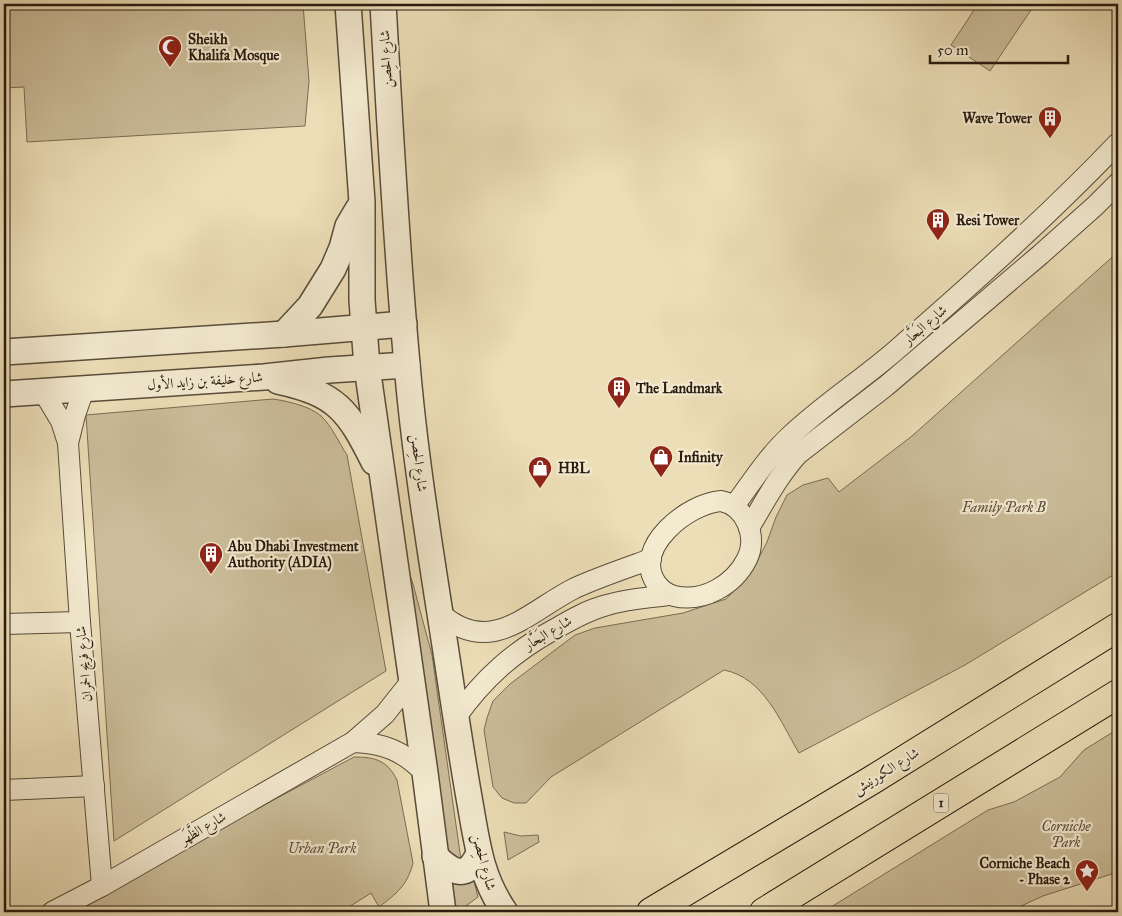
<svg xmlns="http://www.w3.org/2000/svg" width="1122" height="916" font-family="'IM FELL Great Primer',Amiri,serif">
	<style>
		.green { fill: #cbbd9a; stroke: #7a6c54 }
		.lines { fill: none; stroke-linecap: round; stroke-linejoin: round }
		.minor-casing { stroke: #594c39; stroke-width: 22 }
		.tertiary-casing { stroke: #594c39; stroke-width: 28 }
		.trunk-casing { stroke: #281b0f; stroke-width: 30 }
		.minor { stroke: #f3ead0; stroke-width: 20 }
		.tertiary { stroke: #f3ead0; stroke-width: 25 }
		.trunk { stroke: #ecdeb7; stroke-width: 28 }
		.labels { text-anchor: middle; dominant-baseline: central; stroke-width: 4.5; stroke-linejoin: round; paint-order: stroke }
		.shield { fill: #f3ead0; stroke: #655949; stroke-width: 1 }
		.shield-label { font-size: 12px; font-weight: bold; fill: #281b0f }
		.poi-label { font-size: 14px; font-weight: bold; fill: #281b0f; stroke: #f3ead0; text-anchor: start }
		.street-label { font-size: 14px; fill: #281b0f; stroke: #f3ead0 }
		.park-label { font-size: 14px; font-style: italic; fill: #594c39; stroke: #f3ead0 }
	</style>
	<rect width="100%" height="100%" fill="#ecdeb7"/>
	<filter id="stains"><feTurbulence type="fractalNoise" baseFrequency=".004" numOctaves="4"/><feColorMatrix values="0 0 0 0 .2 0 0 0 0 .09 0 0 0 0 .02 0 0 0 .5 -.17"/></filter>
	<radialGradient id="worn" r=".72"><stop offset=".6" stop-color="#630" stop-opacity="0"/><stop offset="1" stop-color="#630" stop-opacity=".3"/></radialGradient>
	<g class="green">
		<path d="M 4,4 L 303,4 L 309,81 L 305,126 L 27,142 L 24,87 L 4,88 Z"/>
		<path d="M 978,4 L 1035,4 L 990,71 L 951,45 Z"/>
		<path d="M 1118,252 L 1118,572 L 965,665 L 799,753 C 780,721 764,678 724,670 L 551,777 L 526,803 L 514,803 L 502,798 L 493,787 L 484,730 L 487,718 L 493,701 L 510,684 L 575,635 L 595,628 L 683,613 L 726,599 L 751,573 L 767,542 L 776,517 L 787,495 L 803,485 L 828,478 L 839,492 L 912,436 Z"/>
		<path d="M 273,399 C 287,401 310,406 321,416 C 332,426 339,443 347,455 L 386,671 L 114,841 L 86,415 Z"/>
		<path d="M 407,566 L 413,584 L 432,655 L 461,860 L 449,860 Z"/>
		<path d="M 1118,729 L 1118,872 L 1043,896 L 1008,912 L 823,912 L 988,810 L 1014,802 L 1060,777 L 1084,750 Z"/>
		<path d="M 354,757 C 375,757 387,760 397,780 L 413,863 C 407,886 397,893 379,907 L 371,893 L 341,912 L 63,912 Z"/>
		<path d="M 504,832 L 521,836 L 538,835 L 539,842 L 508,860 Z"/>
		<path d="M 473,877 L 478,897 L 466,906 L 450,912 L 447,882 L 459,883 Z"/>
	</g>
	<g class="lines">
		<g class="minor-casing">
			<g id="minor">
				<path d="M 43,391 L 61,421 L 68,443 L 80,622 L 102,886"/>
				<path d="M 68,443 L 75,415 L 84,389"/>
				<path d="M 721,501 C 746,506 758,537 747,559 C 734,585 703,603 674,596 C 666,594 661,590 656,583 C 632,547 689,503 721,501 Z"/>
				<path d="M 734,506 C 752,482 768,456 791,435 C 823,405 860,381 894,352 C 971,285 1047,217 1118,143"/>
				<path d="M 749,528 C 764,503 778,476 798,454 L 886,386 L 1040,255 L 1095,206 L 1118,183"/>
				<path d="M 441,614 C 491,658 529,611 575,588 C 599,577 626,568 651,559"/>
				<path d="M 4,624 L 80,622"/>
				<path d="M 456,717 C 484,678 513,652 555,629 C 572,619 588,610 607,605 C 627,599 647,598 668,595"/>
				<path d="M 353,742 C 384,743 403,751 425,773"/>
				<path d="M 4,790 L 94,786"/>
				<path d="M 52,912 L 102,886 L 353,742 L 385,714 L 412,680"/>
			</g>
		</g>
		<g class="tertiary-casing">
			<g id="tertiary">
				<path d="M 348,4 L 362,202 L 362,300 L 367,367 L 425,773 L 443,912"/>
				<path d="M 383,4 C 390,124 396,244 407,364 C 416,471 435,578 451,685 C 457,724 463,764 470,803 C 477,843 481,878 505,912"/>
				<path d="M 284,334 L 310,306 L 333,269 L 342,248 L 348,226 L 358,209"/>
				<path d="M 4,352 L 284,334 L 404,324"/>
				<path d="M 278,381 C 337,394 348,410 374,462"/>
				<path d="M 4,394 L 264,377 L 329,370 L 407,365"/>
				<path d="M 435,856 C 453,873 467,881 479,853"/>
			</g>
		</g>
		<g class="trunk-casing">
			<g id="trunk">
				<path d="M 651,912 L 872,780 L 1118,627"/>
				<path d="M 764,912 L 1118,694"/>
			</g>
		</g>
		<use href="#minor" class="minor"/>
		<use href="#tertiary" class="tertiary"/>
		<use href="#trunk" class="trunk"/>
	</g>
	<defs>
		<g id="mosque-pin" transform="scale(1.25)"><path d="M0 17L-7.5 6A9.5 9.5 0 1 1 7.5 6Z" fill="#8f2418" stroke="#f3ead0"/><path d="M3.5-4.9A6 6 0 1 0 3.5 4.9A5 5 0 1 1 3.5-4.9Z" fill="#fff"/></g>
		<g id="building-pin" transform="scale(1.25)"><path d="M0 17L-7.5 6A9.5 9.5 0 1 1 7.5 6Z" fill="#8f2418" stroke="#f3ead0"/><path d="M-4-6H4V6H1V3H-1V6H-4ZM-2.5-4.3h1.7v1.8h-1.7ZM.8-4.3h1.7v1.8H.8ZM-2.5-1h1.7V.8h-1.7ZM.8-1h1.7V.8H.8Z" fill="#fff"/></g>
		<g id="shop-pin" transform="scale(1.25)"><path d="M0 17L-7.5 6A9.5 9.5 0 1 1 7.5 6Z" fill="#8f2418" stroke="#f3ead0"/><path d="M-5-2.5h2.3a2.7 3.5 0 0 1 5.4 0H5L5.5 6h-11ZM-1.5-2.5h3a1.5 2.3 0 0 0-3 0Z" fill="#fff"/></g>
		<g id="sight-pin" transform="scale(1.25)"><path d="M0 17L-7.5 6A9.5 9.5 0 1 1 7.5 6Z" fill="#8f2418" stroke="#f3ead0"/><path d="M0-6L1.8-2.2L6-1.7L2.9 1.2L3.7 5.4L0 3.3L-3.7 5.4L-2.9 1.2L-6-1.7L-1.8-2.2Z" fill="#fff"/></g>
	</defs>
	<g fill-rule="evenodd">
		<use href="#mosque-pin" x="170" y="47"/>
		<use href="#building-pin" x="1050" y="118"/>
		<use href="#building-pin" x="938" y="220"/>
		<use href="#building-pin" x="619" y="388"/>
		<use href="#shop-pin" x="661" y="457"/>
		<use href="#shop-pin" x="540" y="468"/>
		<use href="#building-pin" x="211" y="554"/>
		<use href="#sight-pin" x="1087" y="871"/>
	</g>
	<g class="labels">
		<rect class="shield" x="933.5" y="793.5" width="15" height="19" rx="4"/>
		<g class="shield-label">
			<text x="941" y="803">1</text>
		</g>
		<g class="poi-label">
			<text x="188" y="39">Sheikh<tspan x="188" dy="16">Khalifa Mosque</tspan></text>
			<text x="1032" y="118" text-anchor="end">Wave Tower</text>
			<text x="956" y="220">Resi Tower</text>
			<text x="636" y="388">The Landmark</text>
			<text x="678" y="457">Infinity</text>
			<text x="558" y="468">HBL</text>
			<text x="228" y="546">Abu Dhabi Investment<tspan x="228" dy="16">Authority (ADIA)</tspan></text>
			<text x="1070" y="863" text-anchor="end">Corniche Beach<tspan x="1070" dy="16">- Phase 2</tspan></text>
		</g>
		<g class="street-label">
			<text transform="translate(386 59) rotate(-93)">شارع الحِصن</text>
			<text transform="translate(925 325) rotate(-41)">شارع البَحَّار</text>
			<text transform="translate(205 381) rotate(-4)">شارع خليفة بن زايد الأول</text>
			<text transform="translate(419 463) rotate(83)">شارع الحِصن</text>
			<text transform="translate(548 633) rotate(-31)">شارع البَحَّار</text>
			<text transform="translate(84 664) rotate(-95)">شارع فريج الحمران</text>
			<text transform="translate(886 771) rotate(-32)">شارع الكورنيش</text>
			<text transform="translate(203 828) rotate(-30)">شارع الظَّهَر</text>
			<text transform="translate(484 862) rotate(75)">شارع الحِصن</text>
		</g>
		<g class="park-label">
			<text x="1004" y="507">Family Park B</text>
			<text x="1066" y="826">Corniche<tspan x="1066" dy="16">Park</tspan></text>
			<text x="322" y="848">Urban Park</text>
		</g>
	</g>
	<rect width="1122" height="916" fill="none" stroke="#ecdeb7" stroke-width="20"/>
	<rect x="5" y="5" width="1112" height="906" fill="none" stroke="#281b0f" stroke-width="2.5"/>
	<rect x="10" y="10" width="1102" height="896" fill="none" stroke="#281b0f"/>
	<path d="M930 55v8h138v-8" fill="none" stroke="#281b0f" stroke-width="2.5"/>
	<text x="937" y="55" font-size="15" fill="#281b0f" stroke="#f3ead0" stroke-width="4" paint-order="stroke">50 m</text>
	<rect width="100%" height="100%" filter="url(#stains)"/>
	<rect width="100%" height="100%" fill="url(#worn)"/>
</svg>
